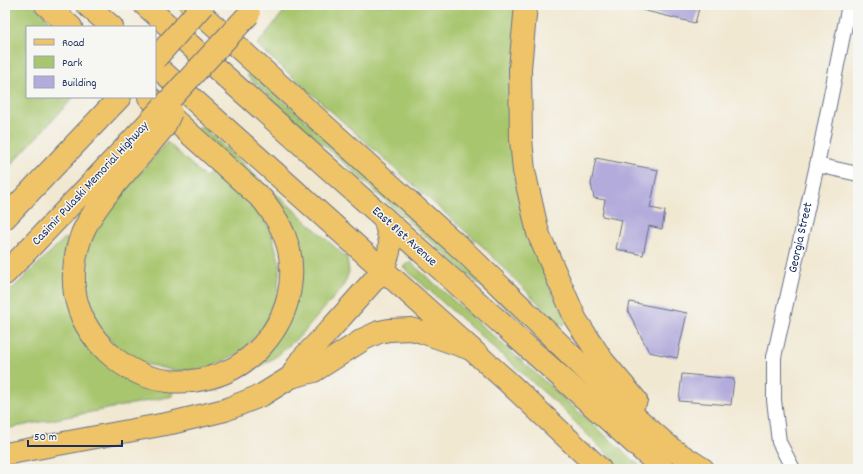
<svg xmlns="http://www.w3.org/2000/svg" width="863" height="474" font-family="Dekko,sans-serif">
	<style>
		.green { fill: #a8c66e; stroke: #627a66 }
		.building { fill: #b2abdb }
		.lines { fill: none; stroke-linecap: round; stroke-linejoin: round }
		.street-casing { stroke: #667087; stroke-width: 16 }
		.primary-casing { stroke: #667087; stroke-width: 24 }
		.highway-casing { stroke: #667087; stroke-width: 24 }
		.street { stroke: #fff; stroke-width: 14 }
		.primary { stroke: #efc469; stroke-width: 22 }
		.highway { stroke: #efc469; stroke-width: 22 }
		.highway-bridge-casing { stroke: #667087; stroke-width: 24; stroke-linecap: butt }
		.highway-bridge { stroke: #efc469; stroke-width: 22 }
		.labels { text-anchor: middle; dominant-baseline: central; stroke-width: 3; stroke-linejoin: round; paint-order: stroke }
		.street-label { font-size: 13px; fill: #1b2f5e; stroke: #f6f6f2 }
	</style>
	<rect width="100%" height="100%" fill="#f6f6f2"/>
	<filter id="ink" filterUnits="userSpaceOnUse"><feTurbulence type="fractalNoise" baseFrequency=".025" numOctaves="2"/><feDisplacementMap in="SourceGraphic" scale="8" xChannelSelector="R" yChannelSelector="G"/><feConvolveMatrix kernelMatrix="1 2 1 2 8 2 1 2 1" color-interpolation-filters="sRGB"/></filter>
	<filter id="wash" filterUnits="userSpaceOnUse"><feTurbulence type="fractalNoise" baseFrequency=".012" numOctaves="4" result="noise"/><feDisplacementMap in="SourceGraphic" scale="16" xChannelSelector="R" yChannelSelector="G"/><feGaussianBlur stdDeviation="0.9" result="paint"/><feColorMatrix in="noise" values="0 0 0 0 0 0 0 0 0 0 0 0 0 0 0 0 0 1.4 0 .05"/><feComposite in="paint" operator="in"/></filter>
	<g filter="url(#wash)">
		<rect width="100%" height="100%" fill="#f1e8d2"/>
		<g class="green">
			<path d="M 5,5 L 33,5 L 57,27 L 27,27 L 27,97 L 74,97 L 5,171 Z"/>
			<path d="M 289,5 L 517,5 L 528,221 L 548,284 L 568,321 L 561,326 L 482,246 L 257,45 Z"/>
			<path d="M 251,72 L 474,271 L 523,324 L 247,76 Z"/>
			<path d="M 201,126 L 347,258 L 349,272 L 343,287 L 302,334 L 277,356 L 247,374 L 269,353 L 293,235 L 196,131 Z"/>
			<path d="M 167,142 L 205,177 L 214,168 L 255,205 L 271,231 L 280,264 L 277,297 L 262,330 L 239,353 L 209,368 L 176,371 L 142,363 L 117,348 L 99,327 L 88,302 L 83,271 L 87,245 L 101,218 Z"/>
			<path d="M 65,238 L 69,241 L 84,334 L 173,390 L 173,396 L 5,429 L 5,296 Z"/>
			<path d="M 409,261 L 643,469 L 622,469 L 556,403 L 403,267 Z"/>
		</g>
		<g id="blocks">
			<g class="building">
				<path d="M 638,5 L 700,5 L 695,23 L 638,9 Z"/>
				<path d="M 596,158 L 658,170 L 650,208 L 665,211 L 662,229 L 649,226 L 643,255 L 616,249 L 622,220 L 602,216 L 605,200 L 594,198 L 591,184 Z"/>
				<path d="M 630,302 L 687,313 L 677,358 L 649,352 L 628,311 Z"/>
				<path d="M 682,374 L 734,379 L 731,405 L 679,401 Z"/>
			</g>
		</g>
	</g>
	<g filter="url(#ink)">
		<use href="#blocks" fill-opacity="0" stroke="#667087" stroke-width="1"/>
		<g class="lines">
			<g class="street-casing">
				<g id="street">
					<path d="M 817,165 L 858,174"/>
					<path id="s1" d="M 793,469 L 779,442 L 774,400 L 774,357 L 817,165 L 849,5"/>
				</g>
			</g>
			<g class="primary-casing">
				<g id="primary">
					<path d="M 87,5 L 112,27"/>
					<path d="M 155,65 L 508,382 L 600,469"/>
					<path d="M 384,218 L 663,469"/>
				</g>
			</g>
			<g class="highway-casing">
				<g id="highway">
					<path d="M 46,5 L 71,27"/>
					<path d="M 145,5 L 384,218 L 389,236 L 390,243 L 389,252 L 383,270 L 327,333 L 301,360 L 291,377"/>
					<path d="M 191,5 L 465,252 L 614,397 L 649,429 L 672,449 L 703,469"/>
					<path d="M 526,5 L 520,68 L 521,139 L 524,171 L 538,233 L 576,320 L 603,361 L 636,400"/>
					<path d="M 149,145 C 127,172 95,203 82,234 C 75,252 72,275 75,294 C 83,338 123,376 168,381 C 175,382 184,381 192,381 C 217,378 238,369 256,352 C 271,337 283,319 288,298 C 297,259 287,230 263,200 L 149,97"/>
					<path d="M 5,218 L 120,97"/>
					<path d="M 5,274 L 137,135"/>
					<path d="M 5,454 L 171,423 L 225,410 L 262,395 L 291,377 L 314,371 L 364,339 L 379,332 L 389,330 L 411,329 L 422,332 L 471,349"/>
				</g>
			</g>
			<use href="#street" class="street"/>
			<use href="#primary" class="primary"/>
			<use href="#highway" class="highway"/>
			<g class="highway-bridge-casing">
				<g id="highway-bridge">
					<path d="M 155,59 L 203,5"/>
					<path d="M 137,135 L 249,14"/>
					<path d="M 149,145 L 164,127 L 171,112"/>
				</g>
			</g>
			<use href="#highway-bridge" class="highway-bridge"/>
		</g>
	</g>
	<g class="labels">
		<g class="street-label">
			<text transform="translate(91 184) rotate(-47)">Casimir Pulaski Memorial Highway</text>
			<text transform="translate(404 237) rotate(42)">East 81st Avenue</text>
			<text stroke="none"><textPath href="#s1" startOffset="238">Georgia Street</textPath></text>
		</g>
	</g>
	<rect width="863" height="474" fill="none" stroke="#f6f6f2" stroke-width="20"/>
	<rect x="26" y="26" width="130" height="72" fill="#f6f6f2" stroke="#9ea6b7"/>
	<rect x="34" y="39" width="20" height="6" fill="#efc469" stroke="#9ea6b7"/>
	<text x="62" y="46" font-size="12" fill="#1b2f5e">Road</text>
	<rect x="34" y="56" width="20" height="12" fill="#a8c66e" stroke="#9ea6b7"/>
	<text x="62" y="66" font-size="12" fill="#1b2f5e">Park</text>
	<rect x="34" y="76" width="20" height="12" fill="#b2abdb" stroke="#9ea6b7"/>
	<text x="62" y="86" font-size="12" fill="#1b2f5e">Building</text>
	<path d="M28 440v6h94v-6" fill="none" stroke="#1b2f5e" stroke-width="2"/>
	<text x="34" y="440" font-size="12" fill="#1b2f5e" stroke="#f6f6f2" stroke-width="3" paint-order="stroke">50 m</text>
</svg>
